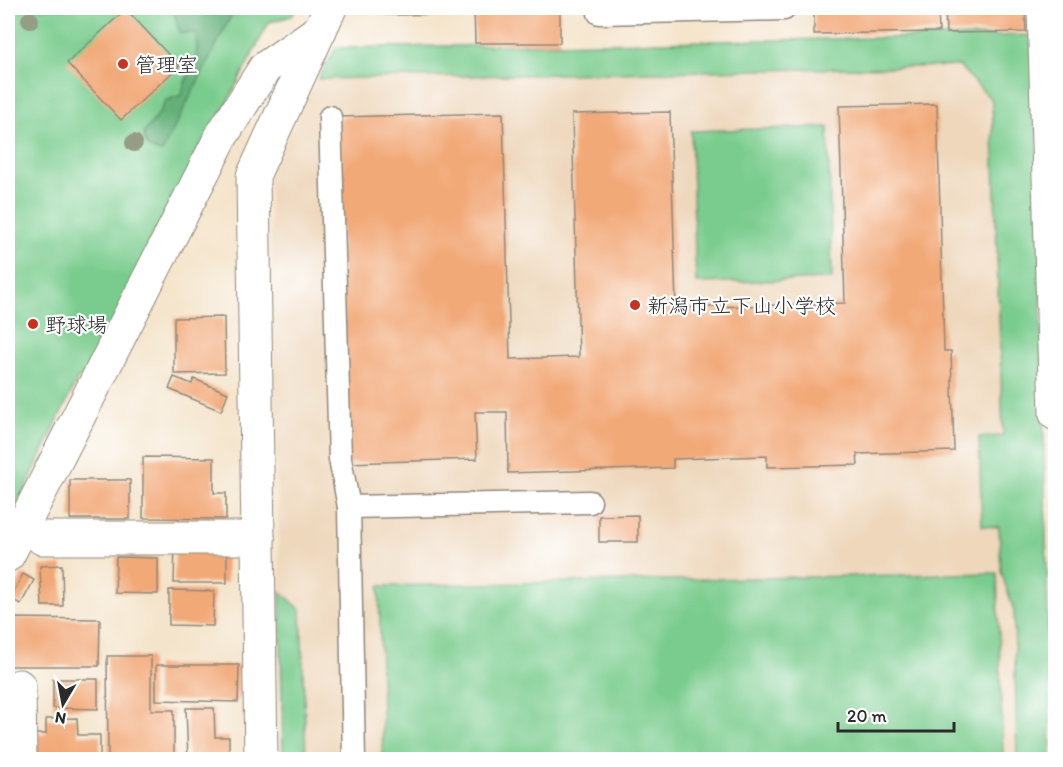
<svg xmlns="http://www.w3.org/2000/svg" width="1063" height="767" font-family="Itim,'Klee One',sans-serif">
	<style>
		.built { fill: #eed7bb }
		.green { fill: #7acc8e; stroke: #527c5c; stroke-width: 1.5 }
		.forest { fill: #63b079; stroke: #476e52; stroke-width: 1.5 }
		.building { fill: #f2a978 }
		.lines { fill: none; stroke-linecap: round; stroke-linejoin: round }
		.service-casing { stroke: #90887b; stroke-width: 25 }
		.minor-casing { stroke: #90887b; stroke-width: 35 }
		.tertiary-casing { stroke: #90887b; stroke-width: 35 }
		.service { stroke: #fff; stroke-width: 22 }
		.minor { stroke: #fff; stroke-width: 33 }
		.tertiary { stroke: #fff; stroke-width: 33 }
		.tree { fill: #959d86 }
		.poi-dot { fill: #c8321e; stroke: #fff; stroke-width: 2 }
		.labels { text-anchor: middle; dominant-baseline: central; stroke-width: 4.5; stroke-linejoin: round; paint-order: stroke }
		.poi-label { font-size: 21px; fill: #2b2b2b; stroke: #fff; text-anchor: start }
	</style>
	<rect width="100%" height="100%" fill="#fff"/>
	<filter id="ink" filterUnits="userSpaceOnUse"><feTurbulence type="fractalNoise" baseFrequency=".0167" numOctaves="2"/><feDisplacementMap in="SourceGraphic" scale="12" xChannelSelector="R" yChannelSelector="G"/><feConvolveMatrix kernelMatrix="1 2 1 2 8 2 1 2 1" color-interpolation-filters="sRGB"/></filter>
	<filter id="wash" filterUnits="userSpaceOnUse"><feTurbulence type="fractalNoise" baseFrequency=".008" numOctaves="4" result="noise"/><feDisplacementMap in="SourceGraphic" scale="24" xChannelSelector="R" yChannelSelector="G"/><feGaussianBlur stdDeviation="1.35" result="paint"/><feColorMatrix in="noise" values="0 0 0 0 0 0 0 0 0 0 0 0 0 0 0 0 0 1.4 0 .05"/><feComposite in="paint" operator="in"/></filter>
	<g filter="url(#wash)">
		<rect width="100%" height="100%" fill="#f4e4cb"/>
		<path class="built" d="M 958,66 L 992,100 L 1003,437 L 979,437 L 982,526 L 999,526 L 1001,571 L 1014,611 L 1017,759 L 306,759 L 301,610 L 280,591 L 269,174 L 318,79 Z"/>
		<g class="green">
			<path d="M 8,8 L 296,8 L 292,16 L 269,22 L 85,377 L 78,378 L 8,525 Z"/>
			<path d="M 1035,35 L 1051,759 L 1017,759 L 1014,611 L 1001,571 L 999,527 L 982,526 L 979,437 L 1003,436 L 992,100 L 959,66 L 318,79 L 336,48 Z"/>
			<path d="M 828,127 L 832,279 L 696,283 L 691,131 Z"/>
			<path d="M 997,573 L 1003,759 L 383,759 L 379,586 Z"/>
			<path d="M 280,591 L 301,610 L 306,759 L 283,759 Z"/>
		</g>
		<path class="forest" d="M 178,8 L 235,8 L 162,152 C 148,149 145,147 144,133 L 160,112 L 165,101 L 181,95 L 186,80 L 194,67 L 197,50 L 196,33 L 180,33 L 174,12 Z"/>
		<g id="blocks">
			<g class="building">
				<path d="M 386,8 L 457,8 L 457,14 L 386,15 Z"/>
				<path d="M 474,8 L 560,8 L 560,43 L 475,43 Z"/>
				<path d="M 849,8 L 938,8 L 939,32 L 814,34 L 814,9 L 849,9 Z"/>
				<path d="M 945,8 L 1025,8 L 1026,32 L 946,33 Z"/>
				<path d="M 126,9 L 179,66 L 121,120 L 67,63 Z"/>
				<path d="M 937,104 L 944,351 L 951,351 L 954,451 L 857,454 L 858,465 L 767,467 L 767,456 L 673,459 L 673,468 L 508,473 L 507,412 L 475,412 L 477,459 L 347,463 L 338,117 L 503,113 L 510,359 L 579,357 L 572,114 L 670,112 L 676,308 L 845,303 L 839,106 Z"/>
				<path d="M 224,317 L 225,373 L 174,374 L 174,318 Z"/>
				<path d="M 174,377 L 192,384 L 194,379 L 228,393 L 221,411 L 169,389 Z"/>
				<path d="M 143,457 L 214,458 L 214,493 L 226,493 L 226,519 L 143,518 Z"/>
				<rect x="70" y="480" width="60" height="39"/>
				<path d="M 638,515 L 638,542 L 599,542 L 599,516 Z"/>
				<path d="M 175,542 L 227,553 L 227,583 L 174,583 Z"/>
				<path d="M 116,557 L 158,558 L 158,594 L 115,593 Z"/>
				<path d="M 62,565 L 63,606 L 42,606 L 40,566 Z"/>
				<path d="M 23,574 L 34,580 L 21,604 L 10,599 Z"/>
				<path d="M 169,590 L 214,591 L 213,626 L 169,625 Z"/>
				<path d="M 11,618 L 100,619 L 99,666 L 10,666 Z"/>
				<path d="M 107,656 L 151,656 L 151,710 L 174,710 L 174,760 L 108,760 Z"/>
				<path d="M 156,665 L 239,665 L 238,702 L 156,700 Z"/>
				<path d="M 53,679 L 98,679 L 98,709 L 53,708 Z"/>
				<path d="M 186,708 L 214,708 L 215,737 L 229,737 L 229,760 L 188,760 Z"/>
				<path d="M 77,718 L 78,735 L 100,735 L 100,760 L 28,760 L 27,734 L 46,734 L 46,719 Z"/>
			</g>
		</g>
	</g>
	<g filter="url(#ink)">
		<use href="#blocks" fill-opacity="0" stroke="#90887b" stroke-width="1.5"/>
		<g class="lines">
			<g class="service-casing">
				<g id="service">
					<path d="M 599,13 L 784,9"/>
					<path d="M 330,117 L 340,459 L 349,507 L 354,760"/>
					<path d="M 349,507 L 590,502"/>
				</g>
			</g>
			<g class="minor-casing">
				<g id="minor">
					<path d="M 1044,8 L 1056,414"/>
					<path d="M 42,538 L 258,538"/>
					<path d="M 8,555 L 222,135 L 265,68 L 320,30"/>
					<path d="M 19,686 L 20,760"/>
				</g>
			</g>
			<g class="tertiary-casing">
				<path id="tertiary" d="M 261,760 L 253,176 L 330,8"/>
			</g>
			<use href="#service" class="service"/>
			<use href="#minor" class="minor"/>
			<use href="#tertiary" class="tertiary"/>
		</g>
		<g class="tree">
			<circle cx="30" cy="20" r="9"/>
			<circle cx="134" cy="143" r="9"/>
		</g>
	</g>
	<g class="poi-dot">
		<circle cx="123" cy="64" r="6"/>
		<circle cx="635" cy="305" r="6"/>
		<circle cx="33" cy="324" r="6"/>
	</g>
	<g class="labels">
		<g class="poi-label">
			<text x="135" y="64">管理室</text>
			<text x="647" y="305">新潟市立下山小学校</text>
			<text x="45" y="324">野球場</text>
		</g>
	</g>
	<rect width="1063" height="767" fill="none" stroke="#fff" stroke-width="30"/>
	<g transform="translate(63 704) rotate(190)" stroke="#ffffff" stroke-width="4.5" paint-order="stroke">
	<path d="M0-4.5L10 22L0 15L-10 22Z" fill="#2b2b2b"/>
	<text y="-9" font-size="16" font-weight="bold" text-anchor="middle" fill="#2b2b2b">N</text>
	</g>
	<path d="M838 722v9h116v-9" fill="none" stroke="#2b2b2b" stroke-width="3"/>
	<text x="847" y="722" font-size="18" fill="#2b2b2b" stroke="#ffffff" stroke-width="4.5" paint-order="stroke">20 m</text>
</svg>
